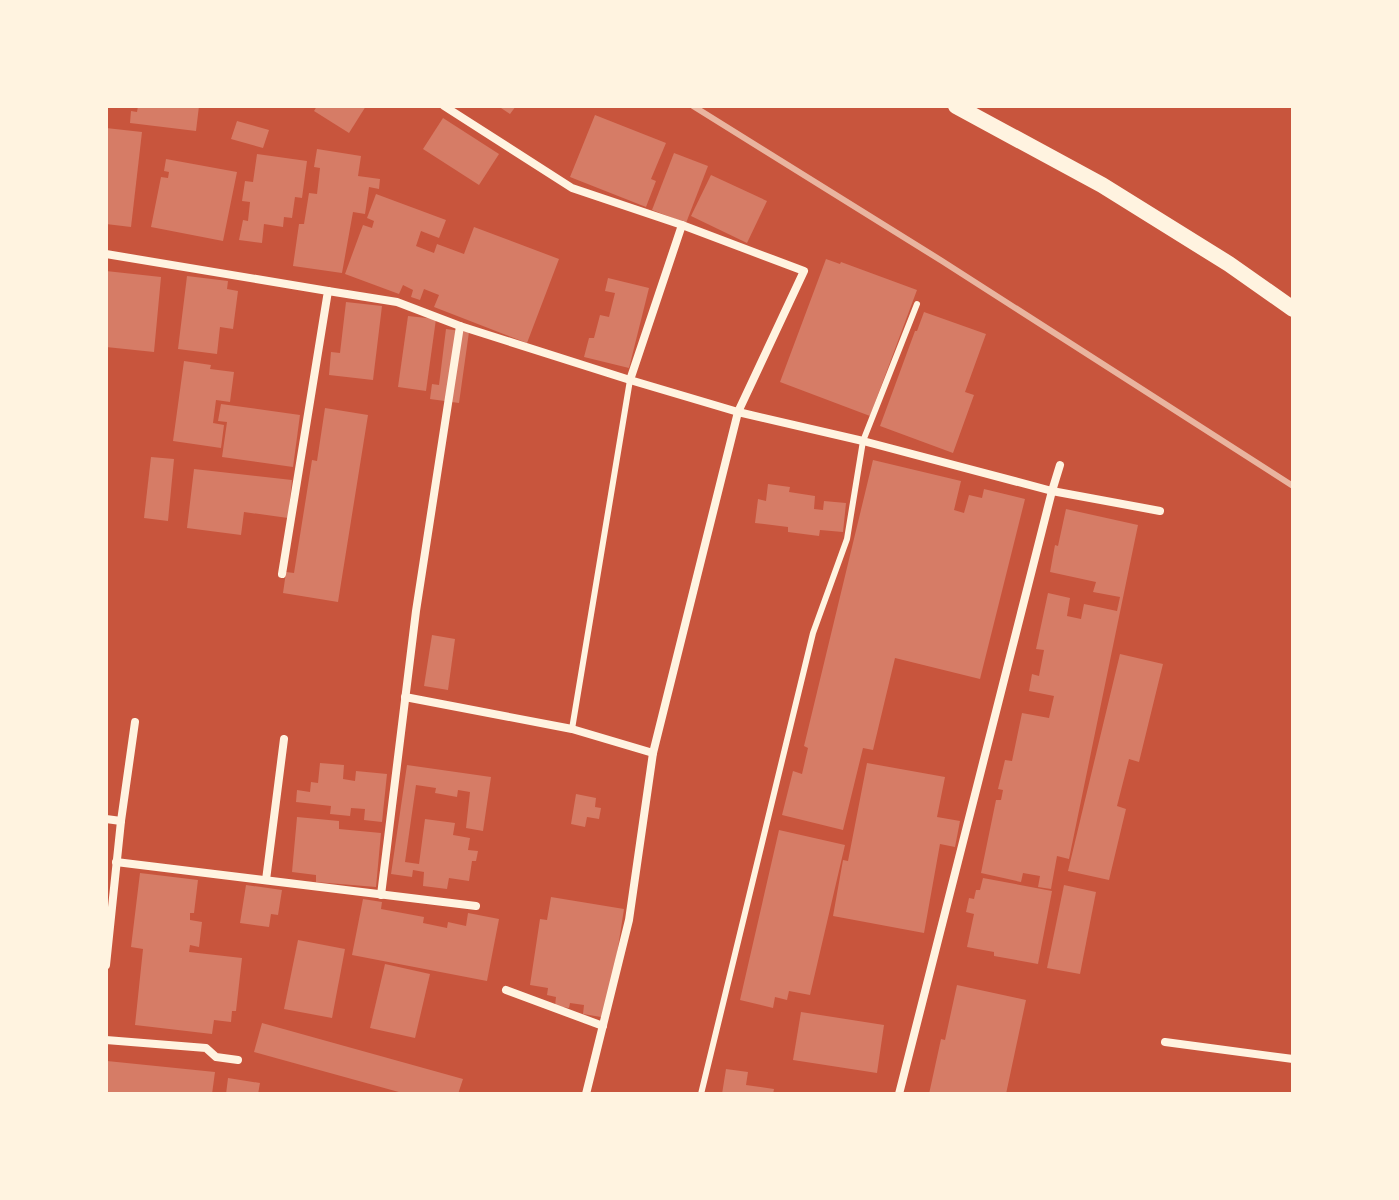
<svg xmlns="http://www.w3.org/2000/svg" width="1399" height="1200" font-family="Lora,serif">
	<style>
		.building { fill: #d67c66 }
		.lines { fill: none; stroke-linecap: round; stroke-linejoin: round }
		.service { stroke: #fff3e0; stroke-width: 6 }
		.minor { stroke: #fff3e0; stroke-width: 8 }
		.secondary { stroke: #fff3e0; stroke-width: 16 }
		.rail { stroke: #e9b49f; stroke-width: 6 }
	</style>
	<rect width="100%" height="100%" fill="#c8553d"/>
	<g class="building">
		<path d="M 138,106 L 199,106 L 196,131 L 130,123 L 131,111 L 137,112 Z"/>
		<path d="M 317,106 L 366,106 L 349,133 L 314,111 Z"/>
		<path d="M 498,106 L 516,106 L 510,114 Z"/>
		<path d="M 595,115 L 666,143 L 651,179 L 656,181 L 646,207 L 570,177 Z"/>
		<path d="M 443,118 L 499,154 L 479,185 L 423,149 Z"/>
		<path d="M 237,121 L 269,130 L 263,148 L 231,139 Z"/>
		<path d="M 106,128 L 142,132 L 131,227 L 106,224 Z"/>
		<path d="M 317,149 L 361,156 L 358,176 L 380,179 L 379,189 L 369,187 L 365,214 L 353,212 L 342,273 L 293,266 L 299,224 L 304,224 L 309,193 L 317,194 L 320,168 L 314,167 Z"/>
		<path d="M 674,153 L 708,166 L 686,223 L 652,210 Z"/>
		<path d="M 257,154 L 307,161 L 302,198 L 295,197 L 292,218 L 284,217 L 283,227 L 264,224 L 262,243 L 239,240 L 243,220 L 248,221 L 250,202 L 242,201 L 245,181 L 253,182 Z"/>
		<path d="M 166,159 L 237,172 L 223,241 L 151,227 L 161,177 L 168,178 L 169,172 L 164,171 Z"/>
		<path d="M 711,175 L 767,201 L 747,243 L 691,216 Z"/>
		<path d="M 376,194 L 446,220 L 439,238 L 421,231 L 416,246 L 434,253 L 437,244 L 464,254 L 474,227 L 559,259 L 527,343 L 434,307 L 439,295 L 424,289 L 420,300 L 411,297 L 413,290 L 403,285 L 399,294 L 345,274 L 363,225 L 372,228 L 374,221 L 367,218 Z"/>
		<path d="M 826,259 L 840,264 L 841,262 L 917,290 L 870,416 L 780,382 Z"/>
		<path d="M 106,271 L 161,277 L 154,352 L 106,347 Z"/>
		<path d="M 187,276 L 228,281 L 227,289 L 238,291 L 233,329 L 220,327 L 217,354 L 178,349 Z"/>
		<path d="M 608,278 L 649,288 L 629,368 L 584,357 L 589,338 L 594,338 L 600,315 L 609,317 L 615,293 L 605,291 Z"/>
		<path d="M 346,302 L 382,306 L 373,380 L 329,375 L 331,352 L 340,353 Z"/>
		<path d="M 924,312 L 986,334 L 965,392 L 974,395 L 953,453 L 880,426 L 915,331 L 917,331 Z"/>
		<path d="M 408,316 L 436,319 L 426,391 L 398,387 Z"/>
		<path d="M 446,329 L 469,332 L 459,403 L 430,399 L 432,384 L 439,385 Z"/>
		<path d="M 184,361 L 211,365 L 210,369 L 234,372 L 230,402 L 216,400 L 213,423 L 224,425 L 221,448 L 173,441 Z"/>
		<path d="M 221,404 L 300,415 L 293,467 L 222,457 L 227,422 L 218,421 Z"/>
		<path d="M 325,408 L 368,415 L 338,602 L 283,593 L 286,572 L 294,573 L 312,460 L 317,461 Z"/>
		<path d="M 151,457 L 174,459 L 168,521 L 144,518 Z"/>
		<path d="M 873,460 L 961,481 L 954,510 L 964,513 L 969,495 L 982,498 L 984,489 L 1025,499 L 980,679 L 895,658 L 873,750 L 863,748 L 843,830 L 782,815 L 793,771 L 802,774 L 808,748 L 804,746 Z"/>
		<path d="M 194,469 L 292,480 L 288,518 L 244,512 L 241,535 L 187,528 Z"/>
		<path d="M 768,484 L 790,487 L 789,492 L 815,496 L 814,509 L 823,510 L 824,501 L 846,503 L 843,532 L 820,530 L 819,536 L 788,532 L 788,527 L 755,523 L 758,499 L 766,501 Z"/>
		<path d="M 1066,509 L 1138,525 L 1069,859 L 1057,856 L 1051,889 L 1038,887 L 1040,876 L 1023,873 L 1021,882 L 981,873 L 996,800 L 1001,800 L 1003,790 L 998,789 L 1005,760 L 1012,761 L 1022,713 L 1049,718 L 1054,696 L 1029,691 L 1032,674 L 1039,676 L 1044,650 L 1036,649 L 1048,593 L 1070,598 L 1067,616 L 1081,619 L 1084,604 L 1117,611 L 1120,597 L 1093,592 L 1096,582 L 1050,572 L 1055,545 L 1058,546 Z"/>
		<path d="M 432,635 L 455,639 L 448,690 L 424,686 Z"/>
		<path d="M 1120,654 L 1163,664 L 1139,762 L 1129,759 L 1117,806 L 1126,809 L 1109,880 L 1068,871 Z"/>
		<path d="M 320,763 L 344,765 L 343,779 L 355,781 L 356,771 L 387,774 L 382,822 L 364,820 L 365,809 L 351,808 L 350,816 L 330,814 L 331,806 L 296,802 L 297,790 L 310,792 L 311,782 L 318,783 Z"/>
		<path d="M 867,763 L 945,777 L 937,817 L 960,821 L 955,847 L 940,844 L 924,933 L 833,916 L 843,860 L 848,861 Z"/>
		<path d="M 407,765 L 491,777 L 483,831 L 466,828 L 470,792 L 458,790 L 457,797 L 435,793 L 436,788 L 416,785 L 405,862 L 419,864 L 425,819 L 455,823 L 453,835 L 470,838 L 468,850 L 478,851 L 476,861 L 472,861 L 469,881 L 449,878 L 447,889 L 423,886 L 424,872 L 413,870 L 412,877 L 391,874 Z"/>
		<path d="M 576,794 L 596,798 L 595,807 L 601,808 L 599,819 L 587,817 L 585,827 L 571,824 Z"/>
		<path d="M 297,817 L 339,821 L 339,829 L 381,833 L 376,887 L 316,882 L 316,875 L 292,872 Z"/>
		<path d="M 779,830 L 845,845 L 810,995 L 789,991 L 787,1000 L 775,997 L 773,1008 L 740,1000 Z"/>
		<path d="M 140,873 L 198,880 L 194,913 L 190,913 L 190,920 L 202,922 L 199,947 L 190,945 L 189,952 L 242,958 L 236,1011 L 232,1011 L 231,1022 L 214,1020 L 212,1034 L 135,1025 L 143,949 L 131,947 Z"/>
		<path d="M 983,878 L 1052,891 L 1038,964 L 994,956 L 994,952 L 967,947 L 974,914 L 966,912 L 969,898 L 974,899 L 976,890 L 980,890 Z"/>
		<path d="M 246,885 L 282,890 L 278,915 L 271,914 L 269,927 L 240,923 Z"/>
		<path d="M 1064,885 L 1096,892 L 1080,974 L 1047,968 Z"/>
		<path d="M 551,897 L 624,909 L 607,1018 L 583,1014 L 584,1005 L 570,1003 L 569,1008 L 555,1006 L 556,997 L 547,995 L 548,988 L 530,985 L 540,919 L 547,920 Z"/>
		<path d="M 363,899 L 382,902 L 381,909 L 424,917 L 423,923 L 447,928 L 448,922 L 466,926 L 468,913 L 499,919 L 487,981 L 352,955 Z"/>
		<path d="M 298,940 L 345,949 L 332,1018 L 284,1009 Z"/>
		<path d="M 385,964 L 430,974 L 415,1038 L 370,1028 Z"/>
		<path d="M 957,985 L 1026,1000 L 1006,1094 L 929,1094 L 941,1039 L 945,1040 Z"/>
		<path d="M 801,1012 L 884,1025 L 877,1073 L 793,1060 Z"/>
		<path d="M 262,1023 L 463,1079 L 458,1094 L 406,1094 L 254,1052 Z"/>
		<path d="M 107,1061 L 215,1072 L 212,1094 L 106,1094 Z"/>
		<path d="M 726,1069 L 748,1072 L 746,1085 L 774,1089 L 773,1094 L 722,1094 Z"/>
		<path d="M 228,1078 L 260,1083 L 258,1094 L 226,1094 Z"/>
	</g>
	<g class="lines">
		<g class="service">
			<path d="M 572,729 L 630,380"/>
			<path d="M 701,1094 L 813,633 L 847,539 L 863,441 L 917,304"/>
		</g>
		<g class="minor">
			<path d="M 444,106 L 572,188 L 682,225 L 804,271 L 738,412 L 653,753 L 629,920 L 586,1094"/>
			<path d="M 106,254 L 328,291 L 282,574"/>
			<path d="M 328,291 L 397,302 L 460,326 L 630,380 L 738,412 L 863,441 L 1052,491 L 1160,511"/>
			<path d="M 630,380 L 682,225"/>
			<path d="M 405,697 L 572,729 L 653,753"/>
			<path d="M 106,819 L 121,821"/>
			<path d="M 116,862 L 476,906"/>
			<path d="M 266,880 L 284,739"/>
			<path d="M 381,895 L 416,611 L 460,326"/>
			<path d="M 106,965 L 121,821 L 135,722"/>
			<path d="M 506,990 L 603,1026"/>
			<path d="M 106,1040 L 206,1048 L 216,1057 L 238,1060"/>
			<path d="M 1165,1042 L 1293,1059"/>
			<path d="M 899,1094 L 1052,491 L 1060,465"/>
		</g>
		<path class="secondary" d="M 956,106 L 1102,185 L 1229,264 L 1293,309"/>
		<path class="rail" d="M 693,106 L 942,261 L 1293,486"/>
	</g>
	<rect width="1399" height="1200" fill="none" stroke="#fff3e0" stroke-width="216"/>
</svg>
